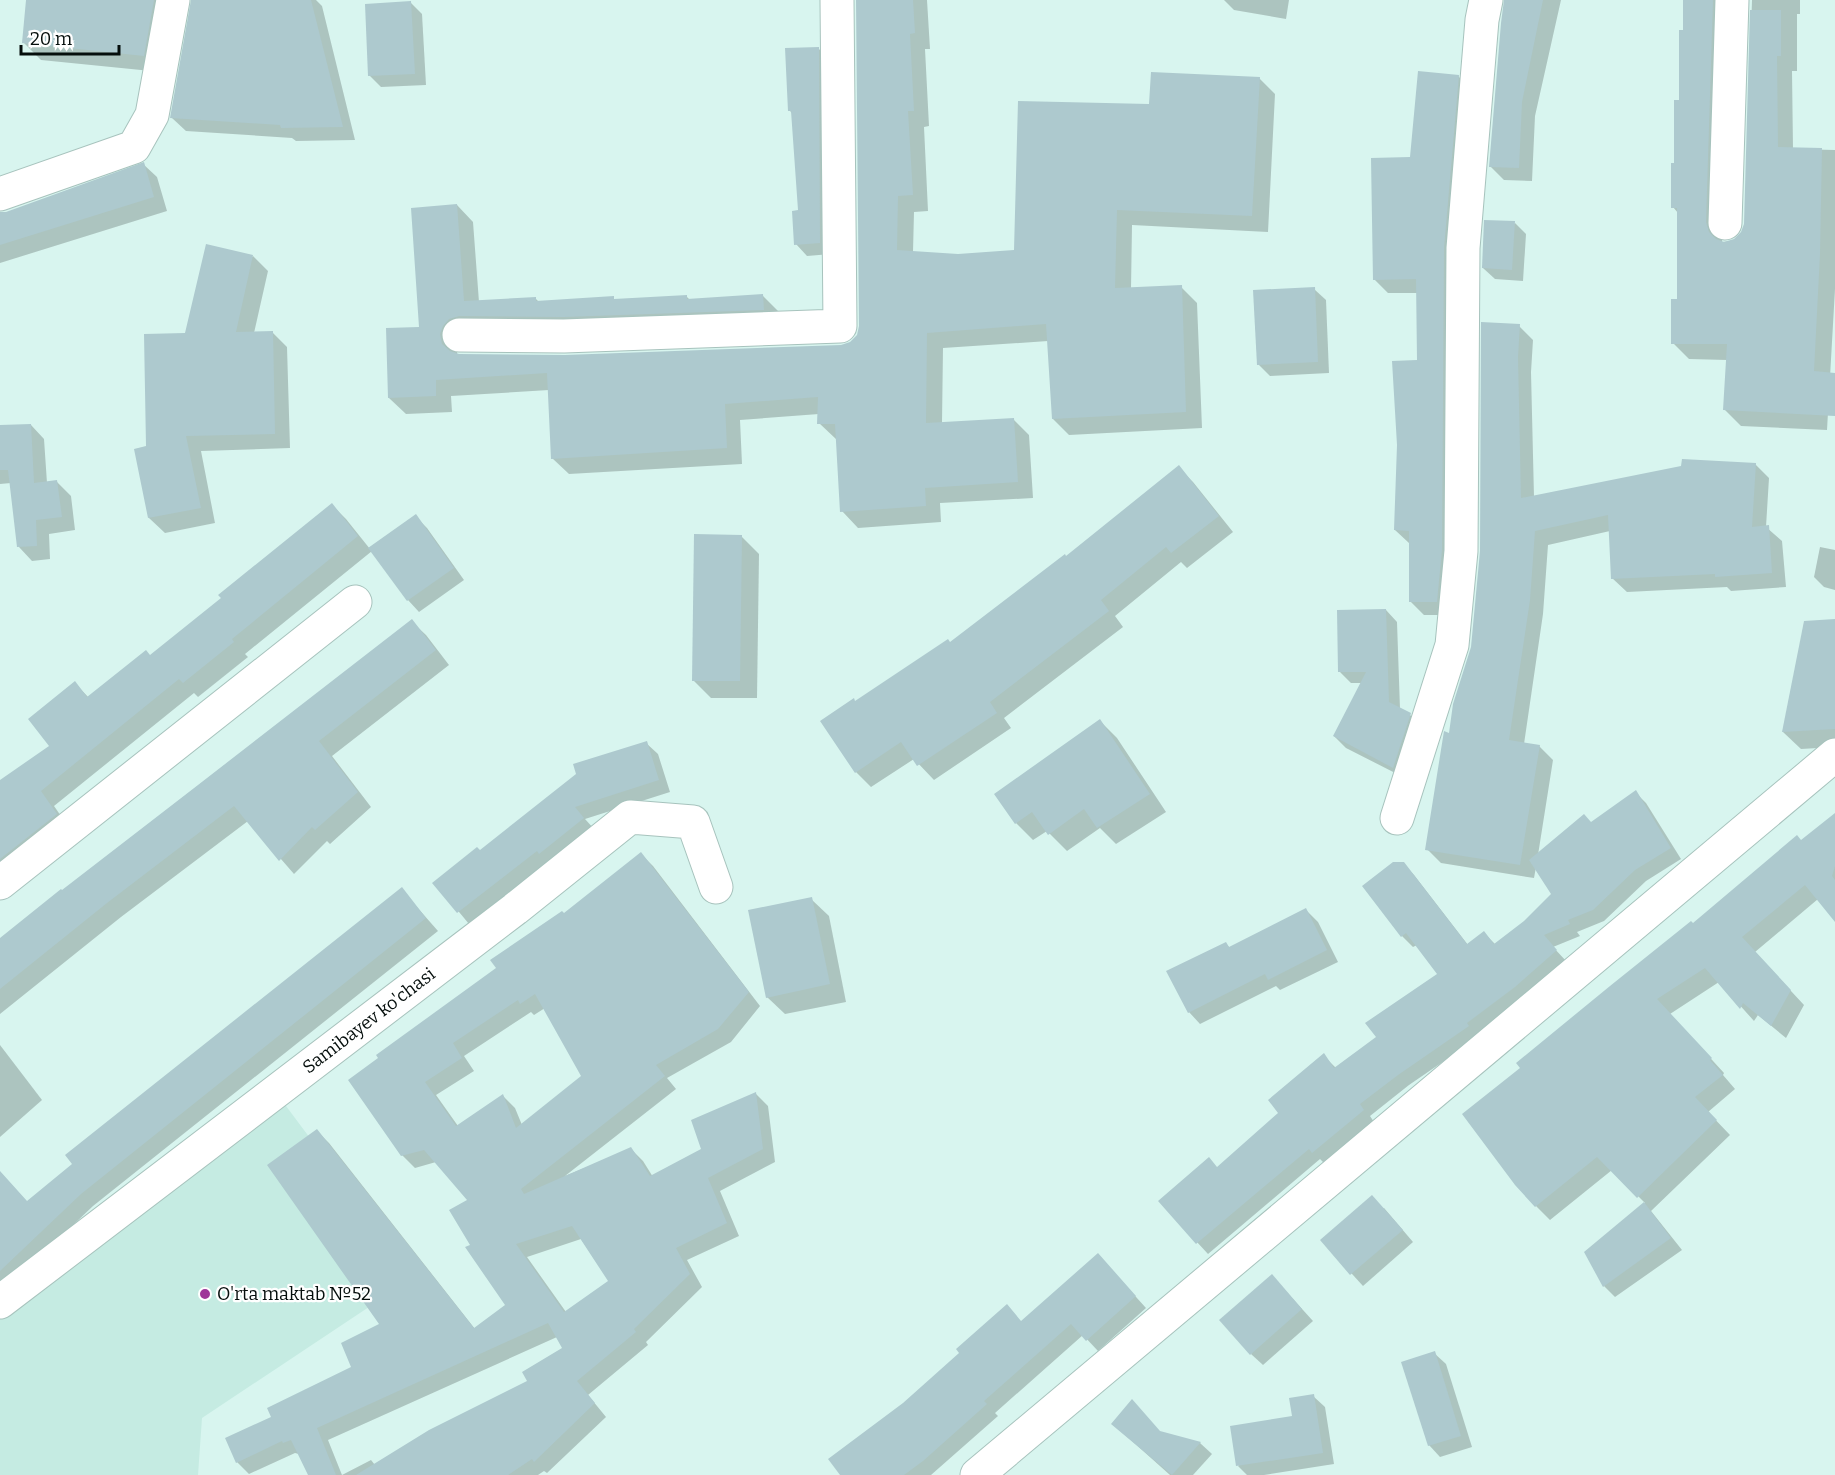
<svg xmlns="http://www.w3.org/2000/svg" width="1835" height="1475" font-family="Bitter,serif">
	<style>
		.built { fill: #c5ebe2 }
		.shadow { fill: #0003; fill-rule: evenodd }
		.building { fill: #adc9ce; fill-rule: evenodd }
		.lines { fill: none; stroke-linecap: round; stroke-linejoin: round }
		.minor-casing { stroke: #a7c3bd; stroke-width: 35 }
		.minor { stroke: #fff; stroke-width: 33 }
		.poi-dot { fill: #9f3699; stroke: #fff; stroke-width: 2 }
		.labels { text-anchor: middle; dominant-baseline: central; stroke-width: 4.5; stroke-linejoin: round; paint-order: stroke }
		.street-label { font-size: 18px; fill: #050e0c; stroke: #fff }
		.poi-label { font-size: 18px; fill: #050e0c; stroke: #fff; text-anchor: start }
	</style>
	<rect width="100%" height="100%" fill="#d8f5ef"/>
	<path class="built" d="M 280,1098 L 414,1277 L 202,1418 L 198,1475 L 0,1475 L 0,1311 Z"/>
	<g class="shadow">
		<path d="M 28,0 L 174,0 L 161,72 L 41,60 L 23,42 Z"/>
		<path d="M 192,0 L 316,0 L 322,6 L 355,140 L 296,141 L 292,138 L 186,131 L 172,118 Z"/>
		<path d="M 857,0 L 927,0 L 930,49 L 925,49 L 929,126 L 924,127 L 928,211 L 914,212 L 913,252 L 958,255 L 1016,252 L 1151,106 L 1259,78 L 1275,94 L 1268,232 L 1132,225 L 1131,289 L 1181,287 L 1197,303 L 1202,428 L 1069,435 L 1053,419 L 1048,341 L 943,348 L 942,423 L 1013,419 L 1029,435 L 1033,498 L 940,503 L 941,522 L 858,528 L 842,511 L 837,440 L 819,423 L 819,414 L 740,420 L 742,464 L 569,474 L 552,458 L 549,390 L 451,396 L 452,412 L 406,414 L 389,398 L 421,329 L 457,205 L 473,222 L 479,302 L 535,298 L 539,302 L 613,298 L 616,301 L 686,296 L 690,300 L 762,295 L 779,312 L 779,326 L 458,342 L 457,355 L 565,356 L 841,346 L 851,343 L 858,335 L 860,326 Z"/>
		<path d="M 1224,0 L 1289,0 L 1286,19 L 1234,10 Z"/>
		<path d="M 1506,0 L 1561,0 L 1535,116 L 1532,181 L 1504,180 L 1490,166 Z"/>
		<path d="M 1684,0 L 1739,0 L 1729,16 L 1722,242 L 1734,241 L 1742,234 L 1745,224 L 1752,0 L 1800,0 L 1800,14 L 1797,14 L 1797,71 L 1792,71 L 1793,149 L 1835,150 L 1835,289 L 1827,430 L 1741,426 L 1725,410 L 1727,360 L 1689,359 L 1673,343 L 1678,300 L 1678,213 L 1673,207 L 1681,101 Z"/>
		<path d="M 411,3 L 422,14 L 426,85 L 381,87 L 369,75 Z"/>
		<path d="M 818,48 L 830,60 L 831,254 L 807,256 L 796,244 L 799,212 L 793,114 L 790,111 Z"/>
		<path d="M 1458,76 L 1472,90 L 1451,615 L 1424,615 L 1410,601 L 1409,543 L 1395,530 L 1418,361 L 1418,293 L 1388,293 L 1374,279 L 1412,159 Z"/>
		<path d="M 143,164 L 157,177 L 167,211 L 0,263 L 0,214 L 6,213 Z"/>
		<path d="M 1515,223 L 1526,234 L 1523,281 L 1495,279 L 1483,268 Z"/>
		<path d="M 253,256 L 268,271 L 254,333 L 272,332 L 287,347 L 290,448 L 201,451 L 215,523 L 165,533 L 149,518 L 148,448 L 186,334 Z"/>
		<path d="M 1314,289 L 1326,300 L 1329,373 L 1270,376 L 1258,364 Z"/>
		<path d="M 1519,326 L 1533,340 L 1531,372 L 1534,497 L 1755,464 L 1769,478 L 1766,527 L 1782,541 L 1786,587 L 1731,591 L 1727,587 L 1627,592 L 1612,578 L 1610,531 L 1548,545 L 1543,614 L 1524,744 L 1539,746 L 1553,760 L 1538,855 L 1592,823 L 1635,792 L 1646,803 L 1681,859 L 1646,881 L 1604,921 L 1577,932 L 1580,936 L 1553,947 L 1567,962 L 1479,1037 L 1409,1085 L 1370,1116 L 1374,1122 L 1324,1163 L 1320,1159 L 1208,1254 L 1160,1202 L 1218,1168 L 1281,1113 L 1323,1055 L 1336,1068 L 1378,1037 L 1439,974 L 1417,945 L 1413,947 L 1402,936 L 1364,887 L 1403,864 L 1414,875 L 1468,945 L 1484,933 L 1495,944 L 1525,923 L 1553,894 L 1536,867 L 1534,878 L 1441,863 L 1427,849 L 1450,736 L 1472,647 Z"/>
		<path d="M 31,425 L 44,439 L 47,483 L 57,482 L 71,496 L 75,530 L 49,534 L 50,559 L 32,561 L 19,547 L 11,483 L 0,484 L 0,427 Z"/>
		<path d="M 1178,467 L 1193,482 L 1233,532 L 1187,568 L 1181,562 L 1115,616 L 1123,627 L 1004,718 L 1011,728 L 934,780 L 914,759 L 871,787 L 856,772 L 855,702 L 951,644 L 1066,558 Z"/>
		<path d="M 332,505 L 346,519 L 370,549 L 415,516 L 427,528 L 464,580 L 419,612 L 408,600 L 372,551 L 245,654 L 248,657 L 198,697 L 194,693 L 54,806 L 70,829 L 0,885 L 0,782 L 52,746 L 75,683 L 89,698 L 150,656 L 223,598 Z"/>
		<path d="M 741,536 L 759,554 L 757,698 L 711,698 L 693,680 Z"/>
		<path d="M 1820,547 L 1835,550 L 1835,590 L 1824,587 L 1814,577 Z"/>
		<path d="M 1386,610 L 1397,622 L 1400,709 L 1410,715 L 1421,726 L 1405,778 L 1346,748 L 1334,736 L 1362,683 L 1351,683 L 1340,672 Z"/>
		<path d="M 411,621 L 426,635 L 449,665 L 332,756 L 371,807 L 330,844 L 327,841 L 294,874 L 248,821 L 121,917 L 0,1014 L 0,939 Z"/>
		<path d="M 1835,621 L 1835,747 L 1801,749 L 1783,732 Z"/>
		<path d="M 1100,721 L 1117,738 L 1166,812 L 1116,844 L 1100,828 L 1067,851 L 1047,831 L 1033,840 L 1016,823 Z"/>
		<path d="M 646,743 L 658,754 L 670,792 L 585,819 L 595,830 L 469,924 L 435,883 Z"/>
		<path d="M 1835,815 L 1835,920 L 1818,899 L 1755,952 L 1804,1005 L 1786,1038 L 1758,1015 L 1754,1021 L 1719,982 L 1670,1014 L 1724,1073 L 1723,1075 L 1735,1089 L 1708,1112 L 1730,1135 L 1651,1211 L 1682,1250 L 1615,1297 L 1604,1286 L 1645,1203 L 1612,1170 L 1550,1220 L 1536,1206 L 1522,1069 L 1693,925 Z"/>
		<path d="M 641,854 L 653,866 L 760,1006 L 731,1042 L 667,1078 L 676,1089 L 565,1176 L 631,1149 L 643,1161 L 653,1177 L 703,1150 L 756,1094 L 768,1106 L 775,1162 L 720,1191 L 739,1236 L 687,1260 L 702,1287 L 646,1342 L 648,1345 L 588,1395 L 606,1417 L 547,1473 L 544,1471 L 538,1475 L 312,1475 L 299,1454 L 295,1453 L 249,1474 L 237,1462 L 273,1417 L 353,1368 L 381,1325 L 317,1131 L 329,1143 L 475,1329 L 508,1305 L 472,1245 L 469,1200 L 436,1162 L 415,1168 L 402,1155 L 350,1081 L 498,968 ZM 545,1008 L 583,1076 L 522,1125 L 515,1108 L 503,1096 L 458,1126 L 436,1095 L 474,1071 L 464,1056 L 531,1012 L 534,1015 ZM 581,1239 L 610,1282 L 566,1312 L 527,1257 ZM 557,1337 L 564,1348 L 529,1382 L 375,1465 L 371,1460 L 342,1475 L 328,1440 Z"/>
		<path d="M 401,889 L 438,931 L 93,1206 L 24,1272 L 0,1291 L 0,1172 L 28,1203 Z"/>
		<path d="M 811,899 L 829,916 L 846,1002 L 785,1014 L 767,997 Z"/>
		<path d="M 1306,910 L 1318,922 L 1338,962 L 1280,990 L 1276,986 L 1200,1024 L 1189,1012 L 1226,944 L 1230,948 Z"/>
		<path d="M 0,1045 L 42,1100 L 0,1137 Z"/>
		<path d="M 1384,1208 L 1413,1242 L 1363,1286 L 1322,1241 Z"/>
		<path d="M 1109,1267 L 1146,1308 L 1098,1351 L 1083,1335 L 995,1413 L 998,1416 L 931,1475 L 841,1475 L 1022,1322 Z"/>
		<path d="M 1283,1288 L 1313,1321 L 1263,1365 L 1251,1354 Z"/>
		<path d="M 1434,1353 L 1446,1364 L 1472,1447 L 1440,1457 L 1429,1445 Z"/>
		<path d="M 1313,1396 L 1325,1407 L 1334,1464 L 1264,1475 L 1247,1475 L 1238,1466 L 1293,1418 Z"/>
		<path d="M 1113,1424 L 1200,1443 L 1212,1454 L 1193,1475 L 1170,1475 Z"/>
	</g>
	<g class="building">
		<path d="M 26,0 L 154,0 L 144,56 L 22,43 Z"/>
		<path d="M 191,0 L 311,0 L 343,127 L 281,128 L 280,125 L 170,118 Z"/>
		<path d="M 856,0 L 913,0 L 915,33 L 910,34 L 914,111 L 908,111 L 913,195 L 898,196 L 897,250 L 958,254 L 1014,250 L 1018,101 L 1149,104 L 1151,72 L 1260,77 L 1252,216 L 1117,210 L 1115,288 L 1182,285 L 1186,412 L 1052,419 L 1046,324 L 927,333 L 926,423 L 1014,418 L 1018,482 L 925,488 L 926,506 L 840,512 L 835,424 L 817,424 L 818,397 L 725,404 L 727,448 L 551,459 L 547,373 L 436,380 L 436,396 L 388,398 L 386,328 L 419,327 L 411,208 L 457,204 L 464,301 L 536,297 L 536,301 L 614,296 L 614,299 L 687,295 L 687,299 L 763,294 L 764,310 L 564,317 L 459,316 L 449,319 L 443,326 L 440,334 L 442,344 L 450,351 L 459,354 L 565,355 L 841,345 L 850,342 L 857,335 L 859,326 Z"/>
		<path d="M 1504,0 L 1543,0 L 1522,102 L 1519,168 L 1489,167 L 1501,23 Z"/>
		<path d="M 1683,0 L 1713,0 L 1706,222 L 1709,232 L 1716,239 L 1724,242 L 1734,239 L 1741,232 L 1744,224 L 1750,10 L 1781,10 L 1781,56 L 1777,56 L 1778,147 L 1822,148 L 1820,254 L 1814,371 L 1835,373 L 1835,416 L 1723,410 L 1727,344 L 1671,344 L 1671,299 L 1677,299 L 1677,208 L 1671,208 L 1671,163 L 1674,163 L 1674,100 L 1679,100 L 1679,30 L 1683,30 Z"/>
		<path d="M 411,1 L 415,74 L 368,76 L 365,4 Z"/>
		<path d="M 819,47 L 820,243 L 794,245 L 792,211 L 798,210 L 791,111 L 788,111 L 785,48 Z"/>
		<path d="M 1418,71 L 1459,75 L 1444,248 L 1442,550 L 1437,602 L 1409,602 L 1409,531 L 1394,530 L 1397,445 L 1392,361 L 1417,360 L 1416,279 L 1373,280 L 1371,158 L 1410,157 Z"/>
		<path d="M 144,162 L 154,197 L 0,245 L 0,212 L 6,212 Z"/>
		<path d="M 1484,220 L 1515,221 L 1512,270 L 1482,268 Z"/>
		<path d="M 206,244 L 253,255 L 236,332 L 273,331 L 275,434 L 186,436 L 201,508 L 148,518 L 134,449 L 146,446 L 144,334 L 185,333 Z"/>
		<path d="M 1315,287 L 1318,362 L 1257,365 L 1253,290 Z"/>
		<path d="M 1481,322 L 1520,324 L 1518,357 L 1521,498 L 1681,466 L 1682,459 L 1756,463 L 1752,527 L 1769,525 L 1772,573 L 1715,577 L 1715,574 L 1611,579 L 1608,515 L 1535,531 L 1530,600 L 1509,740 L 1540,745 L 1520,865 L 1425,850 L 1444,731 L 1449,733 L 1453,704 L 1471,647 L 1480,551 Z"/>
		<path d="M 31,424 L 34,483 L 57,480 L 62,517 L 36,520 L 37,546 L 17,547 L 8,470 L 0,470 L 0,425 Z"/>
		<path d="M 1179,465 L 1219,516 L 1171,553 L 1166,547 L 1101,600 L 1109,611 L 990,702 L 997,713 L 917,766 L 901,742 L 855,773 L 820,721 L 854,698 L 855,701 L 948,639 L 950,642 L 1065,554 L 1066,556 Z"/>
		<path d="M 332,503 L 358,536 L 232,639 L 234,642 L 183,683 L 179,679 L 41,791 L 57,814 L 0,859 L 0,780 L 49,746 L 28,719 L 75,681 L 87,697 L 146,650 L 150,655 L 221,598 L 218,595 Z"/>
		<path d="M 416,514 L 454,568 L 407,601 L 368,548 Z"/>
		<path d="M 694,534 L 742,535 L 740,681 L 692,681 Z"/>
		<path d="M 1386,609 L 1389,702 L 1411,713 L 1393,768 L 1333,736 L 1366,672 L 1338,672 L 1337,610 Z"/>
		<path d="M 412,619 L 436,650 L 319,741 L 358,792 L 315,830 L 312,827 L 279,861 L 234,806 L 107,903 L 0,989 L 0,938 L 61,889 L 62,890 L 198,785 Z"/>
		<path d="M 1835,619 L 1835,729 L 1782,732 L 1804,621 Z"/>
		<path d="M 1100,719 L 1150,794 L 1097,828 L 1084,809 L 1048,835 L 1032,812 L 1015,824 L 994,794 Z"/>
		<path d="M 647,741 L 659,780 L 575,807 L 584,818 L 539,854 L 537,851 L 457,913 L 432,883 L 477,847 L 480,850 L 576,774 L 573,764 Z"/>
		<path d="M 1636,790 L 1671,848 L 1635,870 L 1593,910 L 1568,920 L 1570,924 L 1544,935 L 1557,950 L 1515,987 L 1467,1023 L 1469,1026 L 1398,1075 L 1360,1104 L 1364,1110 L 1312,1153 L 1309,1149 L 1196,1244 L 1158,1201 L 1209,1157 L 1217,1167 L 1278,1113 L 1268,1100 L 1324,1053 L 1334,1068 L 1376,1037 L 1365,1023 L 1437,974 L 1406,933 L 1401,937 L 1362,886 L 1393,862 L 1404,862 L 1467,944 L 1484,931 L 1494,944 L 1524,921 L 1551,894 L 1529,860 L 1584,814 L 1591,822 Z"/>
		<path d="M 1835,813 L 1835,866 L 1832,876 L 1835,880 L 1835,922 L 1805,885 L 1742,937 L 1791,990 L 1771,1026 L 1743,1003 L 1740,1009 L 1705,968 L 1657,999 L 1712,1058 L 1710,1060 L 1723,1075 L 1695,1097 L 1717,1120 L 1637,1198 L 1597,1157 L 1535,1207 L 1515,1185 L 1462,1114 L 1520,1068 L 1516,1063 L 1610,986 L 1691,921 L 1693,923 L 1797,835 L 1801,840 Z"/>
		<path d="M 641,852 L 749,992 L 718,1029 L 656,1065 L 665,1076 L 521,1189 L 524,1194 L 631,1147 L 650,1176 L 701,1149 L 691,1120 L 756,1092 L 763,1149 L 708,1178 L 727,1223 L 676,1248 L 690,1274 L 634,1329 L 636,1332 L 577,1381 L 595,1403 L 534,1462 L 532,1459 L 508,1475 L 356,1475 L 429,1430 L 527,1381 L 522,1372 L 562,1348 L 548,1323 L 317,1428 L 336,1475 L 308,1475 L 291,1440 L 283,1443 L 282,1441 L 236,1463 L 225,1438 L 271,1417 L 267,1408 L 351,1367 L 341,1343 L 379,1324 L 267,1165 L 317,1129 L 474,1328 L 505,1305 L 465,1247 L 470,1245 L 449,1210 L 467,1200 L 424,1150 L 401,1156 L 348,1080 L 378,1058 L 376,1055 L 496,968 L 490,960 L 562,911 L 564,913 ZM 535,994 L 581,1076 L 516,1128 L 503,1094 L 456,1126 L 425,1082 L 462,1058 L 453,1043 L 518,1000 L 520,1004 ZM 572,1226 L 608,1281 L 564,1312 L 516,1244 Z"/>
		<path d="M 402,887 L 426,918 L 81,1194 L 0,1271 L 0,1171 L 27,1201 L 72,1164 L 65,1155 Z"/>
		<path d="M 812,897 L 830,984 L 766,998 L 748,910 Z"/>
		<path d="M 1306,908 L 1327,950 L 1268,980 L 1265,974 L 1188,1013 L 1166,971 L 1226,942 L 1229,947 Z"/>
		<path d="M 1372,1195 L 1403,1230 L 1350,1275 L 1320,1240 Z"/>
		<path d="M 1644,1202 L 1671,1238 L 1603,1287 L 1584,1252 Z"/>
		<path d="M 1098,1253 L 1136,1296 L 1086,1341 L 1071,1324 L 984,1401 L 987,1404 L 923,1461 L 904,1475 L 840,1475 L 828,1459 L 903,1403 L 959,1353 L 956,1349 L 1007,1304 L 1021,1321 Z"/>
		<path d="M 1272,1274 L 1302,1309 L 1250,1355 L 1219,1320 Z"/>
		<path d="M 1435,1351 L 1461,1436 L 1428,1446 L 1401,1362 Z"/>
		<path d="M 1314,1394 L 1323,1453 L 1236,1466 L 1230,1426 L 1292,1416 L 1289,1398 Z"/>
		<path d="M 1132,1399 L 1160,1431 L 1201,1442 L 1172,1475 L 1111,1424 Z"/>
	</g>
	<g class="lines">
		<g class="minor-casing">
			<g id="minor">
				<path d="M 0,194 L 134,147 L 152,115 L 173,0"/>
				<path d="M 1725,223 L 1732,0"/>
				<path d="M 459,335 L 564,336 L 840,326 L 837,0"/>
				<path d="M 1397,818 L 1452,645 L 1461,551 L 1463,248 L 1482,20 L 1486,0"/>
				<path d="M 0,883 L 355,602"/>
				<path id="s1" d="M 0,1302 L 515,909 L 630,817 L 693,822 L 716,887"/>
				<path d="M 977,1475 L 1835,755"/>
			</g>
		</g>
		<use href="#minor" class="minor"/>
	</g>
	<circle class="poi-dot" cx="205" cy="1294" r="6"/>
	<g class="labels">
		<g class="street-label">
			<text stroke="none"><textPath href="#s1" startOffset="464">Samibayev ko'chasi</textPath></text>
		</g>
		<g class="poi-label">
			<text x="217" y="1294">O'rta maktab №52</text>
		</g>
	</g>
	<path d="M21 45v9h98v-9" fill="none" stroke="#050e0c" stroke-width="3"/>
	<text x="30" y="45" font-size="18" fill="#050e0c" stroke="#ffffff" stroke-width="4.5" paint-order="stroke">20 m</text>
</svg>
